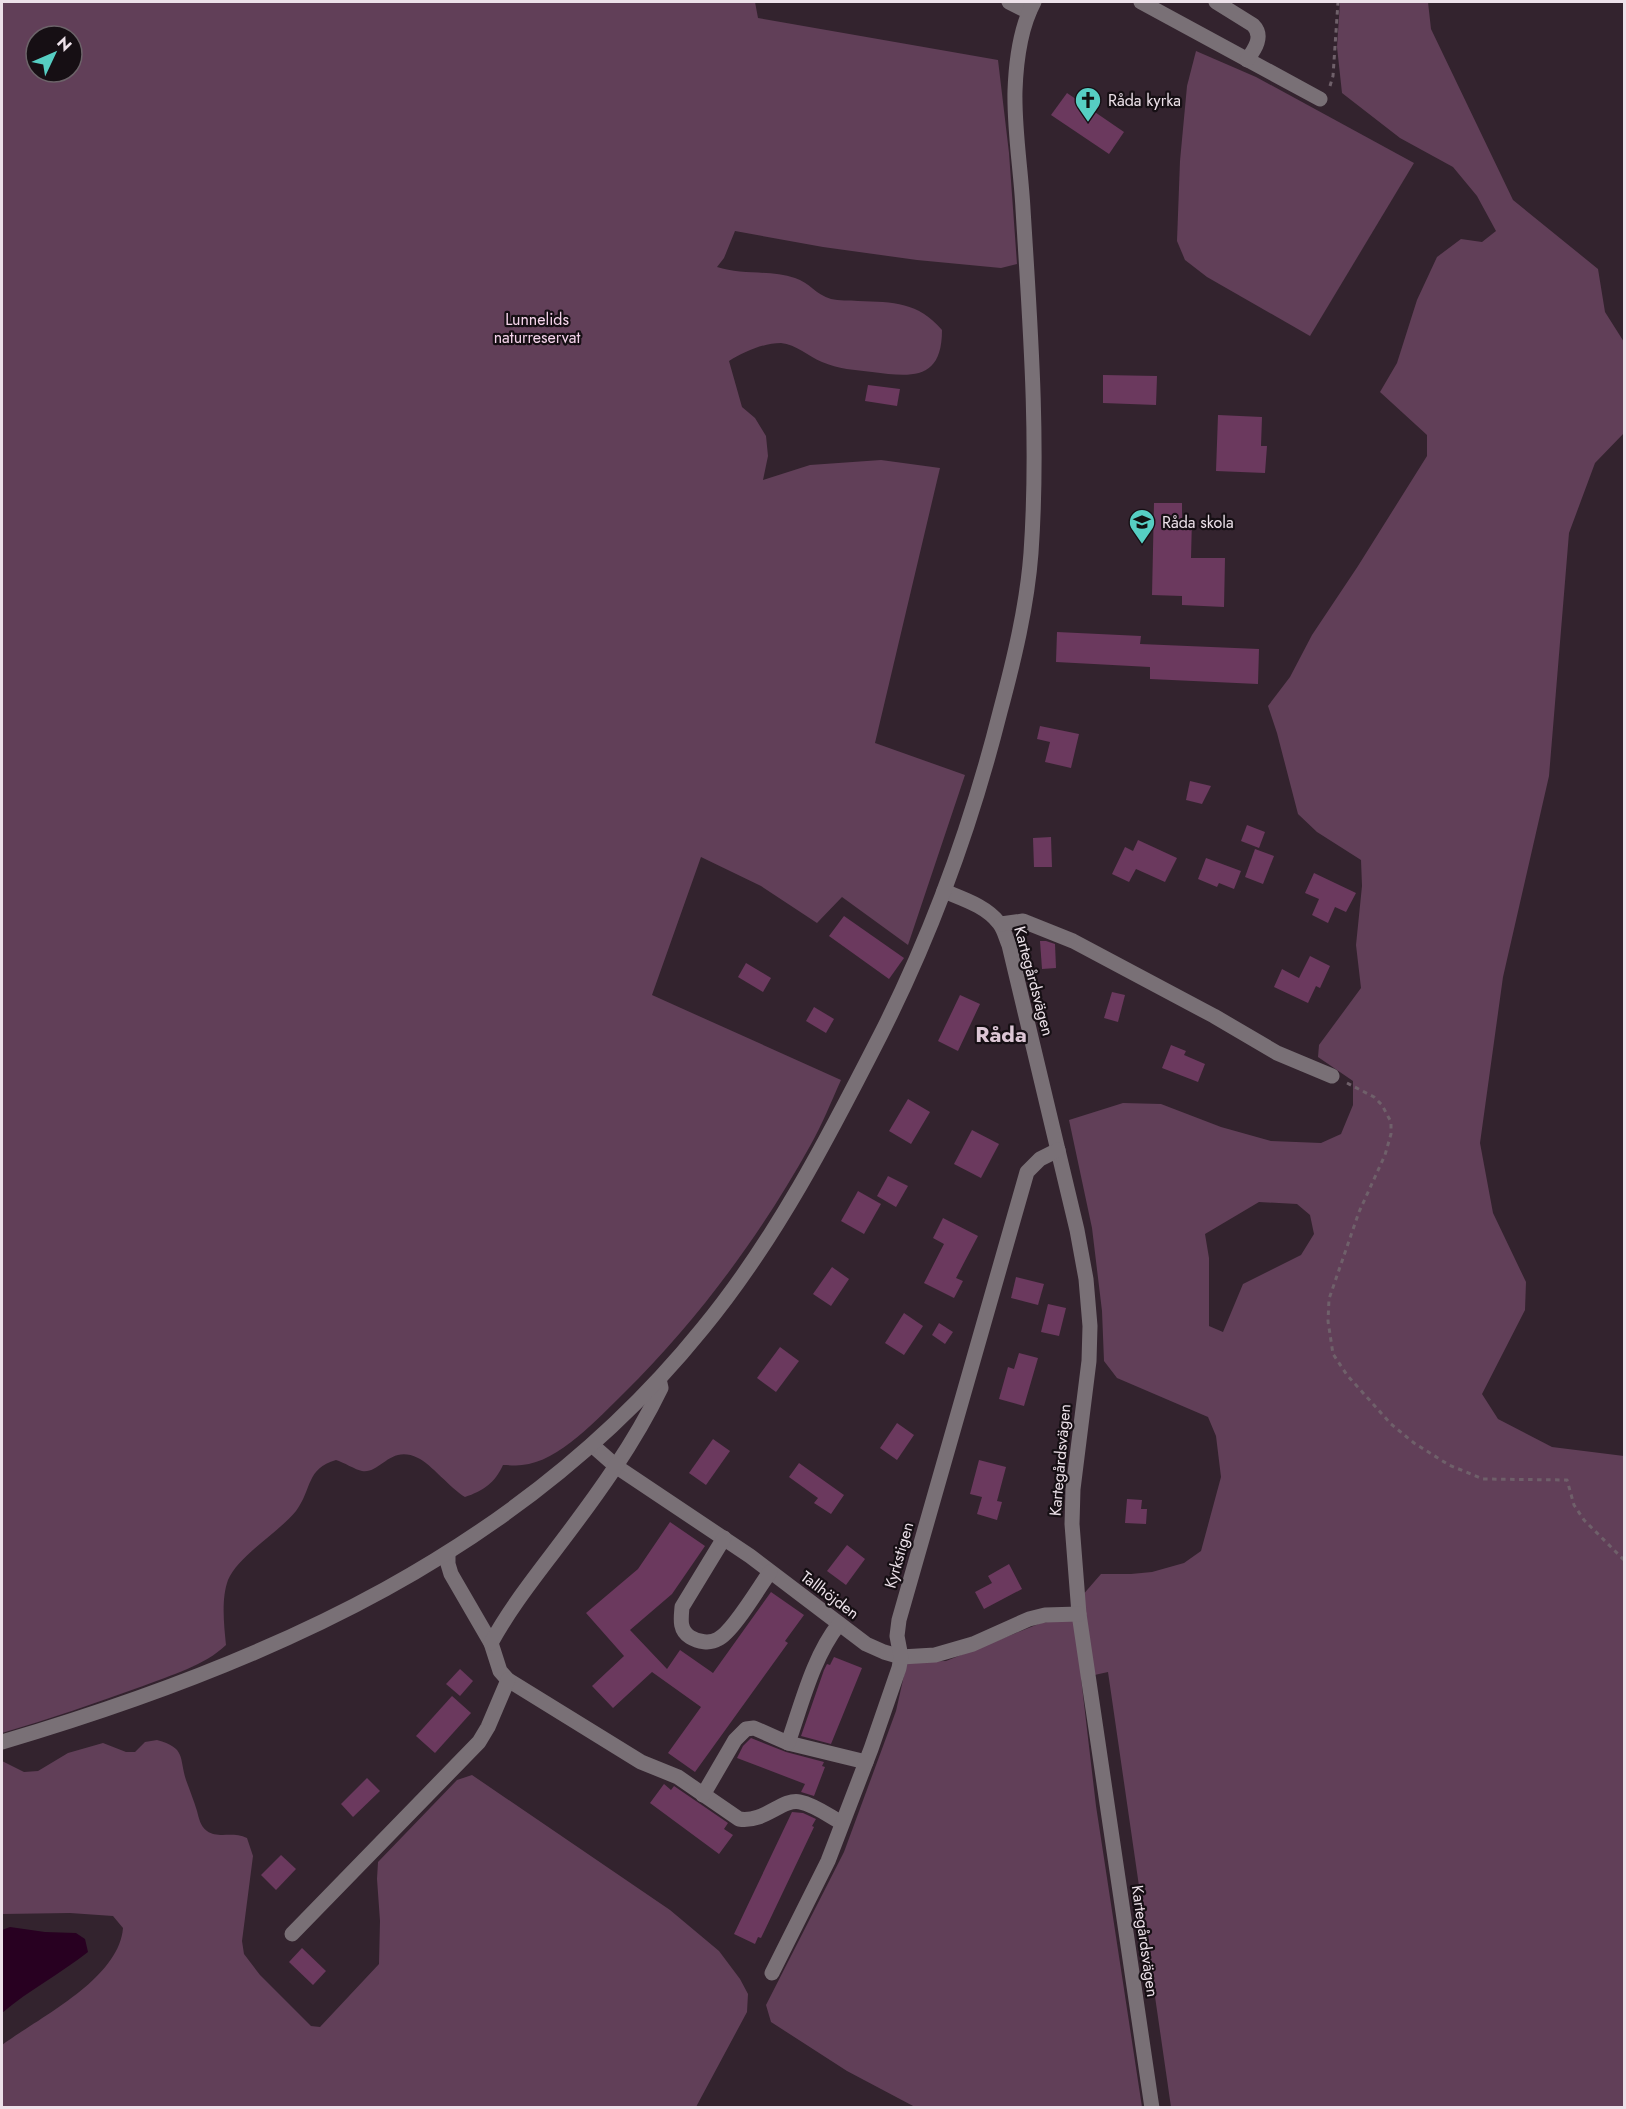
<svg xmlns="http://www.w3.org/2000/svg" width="1626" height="2109" font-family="Jost,sans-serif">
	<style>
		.green { fill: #613f58; fill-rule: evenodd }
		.water { fill: #280021 }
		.building { fill: #6b395e }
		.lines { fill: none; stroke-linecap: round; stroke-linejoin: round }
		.path { stroke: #6f606a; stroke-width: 3; stroke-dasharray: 4.5 4.5; stroke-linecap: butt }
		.minor { stroke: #797076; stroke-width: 15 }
		.labels { text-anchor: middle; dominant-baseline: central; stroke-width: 4.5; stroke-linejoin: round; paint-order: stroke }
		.poi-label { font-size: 16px; fill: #ece1e9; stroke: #160f14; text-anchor: start }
		.park-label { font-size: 16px; fill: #f6d5ec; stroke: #160f14 }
		.street-label { font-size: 16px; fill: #ece1e9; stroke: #160f14 }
		.district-label { font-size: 22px; font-weight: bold; fill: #dcc6d5; stroke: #160f14 }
	</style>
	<rect width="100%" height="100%" fill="#33232e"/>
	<g class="green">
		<path d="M 2,2 L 755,2 L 758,18 L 998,60 L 1009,153 L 1017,264 L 1001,268 L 917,260 L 823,247 L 735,231 L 724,258 L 717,267 C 741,275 771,270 795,278 C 809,282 816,295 831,299 C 839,301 849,300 858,301 C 894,302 918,302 942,330 C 942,381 911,377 872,372 C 855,370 838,369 822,362 C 809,357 796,344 781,343 C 763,343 744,352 729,361 L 742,407 L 755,418 L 766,436 L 768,456 L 763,480 L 810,465 L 881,460 L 940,468 L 875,743 L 965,775 L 908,945 L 842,897 L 817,923 L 761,886 L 701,857 L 652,995 L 841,1080 C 831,1102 822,1125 810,1146 C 760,1236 697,1321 624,1393 C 598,1418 559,1462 522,1465 C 516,1466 509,1465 503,1465 C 495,1483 483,1491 465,1497 C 450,1488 431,1464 418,1458 C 390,1444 381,1474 362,1471 C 356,1470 343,1462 336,1460 C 306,1468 312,1490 296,1511 C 278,1533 239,1555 228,1580 C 221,1599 224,1625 226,1645 C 204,1666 171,1675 143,1686 C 96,1703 49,1719 2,1733 ZM 36,36 L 72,36 L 72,72 L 36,72 Z"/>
		<path d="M 1340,2 L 1428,2 L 1431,29 L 1513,200 L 1598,269 L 1605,312 L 1624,342 L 1624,433 L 1595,463 L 1569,533 L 1549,776 L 1503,977 L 1480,1143 L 1493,1213 L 1526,1282 L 1525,1310 L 1482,1394 L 1498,1419 L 1552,1447 L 1624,1456 L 1624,2107 L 1171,2107 L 1108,1672 L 1081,1678 L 1096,1806 L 1142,2107 L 915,2107 L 847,2071 L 771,2022 L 766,2005 L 844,1852 L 896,1711 L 907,1662 L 946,1661 L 1041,1623 L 1061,1620 L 1101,1574 L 1131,1574 L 1152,1572 L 1184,1563 L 1201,1551 L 1221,1477 L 1216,1436 L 1208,1417 L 1117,1378 L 1104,1361 L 1102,1311 L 1092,1228 L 1069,1120 L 1123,1103 L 1161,1104 L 1221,1127 L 1271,1141 L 1321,1143 L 1341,1134 L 1353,1105 L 1353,1081 L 1318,1057 L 1319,1045 L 1361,988 L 1356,945 L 1362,886 L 1361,860 L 1317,832 L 1298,814 L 1277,733 L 1268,706 L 1290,677 L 1312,635 L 1358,566 L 1427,456 L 1427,435 L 1380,392 L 1397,363 L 1417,300 L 1437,257 L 1461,239 L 1482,242 L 1496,231 L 1477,196 L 1453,167 L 1400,138 L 1342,93 L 1337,47 ZM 1259,1202 L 1297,1204 L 1310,1215 L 1314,1234 L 1301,1255 L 1243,1284 L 1223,1332 L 1209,1326 L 1209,1258 L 1205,1234 Z"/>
		<path d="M 1196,51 L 1256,77 L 1414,163 L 1310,336 L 1207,277 L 1185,260 L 1177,241 L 1180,161 L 1187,86 Z"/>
		<path d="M 157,1740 C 186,1748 179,1757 186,1780 C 190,1791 194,1801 197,1811 C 199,1818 200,1826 207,1831 C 218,1839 232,1831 247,1838 L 253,1856 L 242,1941 L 244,1954 L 260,1975 L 311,2026 L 320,2027 L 379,1964 L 380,1921 L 377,1879 L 378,1862 L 457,1780 L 472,1775 L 670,1910 L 719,1951 L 740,1979 L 748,1994 L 747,2012 L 696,2107 L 2,2107 L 2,2045 C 40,2017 119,1979 123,1928 L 113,1916 L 70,1913 L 2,1914 L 2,1761 L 24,1772 L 38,1771 L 68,1753 L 103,1743 L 126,1752 L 135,1752 L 145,1742 Z"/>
	</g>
	<path class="water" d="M 10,1927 L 45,1932 L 76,1933 L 85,1939 L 88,1952 C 60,1974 29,1990 2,2013 L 2,1930 Z"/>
	<g class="building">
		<path d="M 1067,93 L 1124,132 L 1109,154 L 1051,115 Z"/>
		<path d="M 1103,375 L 1157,376 L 1156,405 L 1103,403 Z"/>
		<path d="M 868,385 L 900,389 L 897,406 L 865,401 Z"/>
		<path d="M 1218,415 L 1262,417 L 1261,446 L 1267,446 L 1265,473 L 1216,471 Z"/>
		<path d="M 1154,503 L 1182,503 L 1182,519 L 1192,519 L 1191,558 L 1225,558 L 1224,607 L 1182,605 L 1182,596 L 1152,595 Z"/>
		<path d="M 1057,632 L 1141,636 L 1140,644 L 1259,649 L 1258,684 L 1150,679 L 1150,667 L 1056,662 Z"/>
		<path d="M 1040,726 L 1079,734 L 1071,768 L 1045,762 L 1050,742 L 1037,739 Z"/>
		<path d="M 1190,781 L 1211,786 L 1202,804 L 1186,800 Z"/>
		<path d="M 1247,825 L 1265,832 L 1259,848 L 1241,841 Z"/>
		<path d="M 1051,837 L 1052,867 L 1034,867 L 1033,838 Z"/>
		<path d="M 1138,840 L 1177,858 L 1165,882 L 1136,869 L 1129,882 L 1112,874 L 1125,847 L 1133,851 Z"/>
		<path d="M 1255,849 L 1274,856 L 1263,884 L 1245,877 Z"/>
		<path d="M 1206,858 L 1241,871 L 1234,889 L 1219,883 L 1217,887 L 1198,879 Z"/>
		<path d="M 1314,873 L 1356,893 L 1346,912 L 1335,907 L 1328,923 L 1312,915 L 1319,899 L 1305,893 Z"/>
		<path d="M 844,916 L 904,958 L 889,979 L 829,936 Z"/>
		<path d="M 1040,941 L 1046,941 L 1055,944 L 1056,968 L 1042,969 Z"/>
		<path d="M 1310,956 L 1330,966 L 1320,988 L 1316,986 L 1308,1003 L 1274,987 L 1282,969 L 1299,978 Z"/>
		<path d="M 746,963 L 771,978 L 763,992 L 738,977 Z"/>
		<path d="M 1112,992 L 1125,995 L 1118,1022 L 1104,1018 Z"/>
		<path d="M 960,995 L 980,1004 L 958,1051 L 938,1041 Z"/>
		<path d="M 814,1007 L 834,1019 L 826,1033 L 806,1021 Z"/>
		<path d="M 1171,1045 L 1186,1051 L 1184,1055 L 1205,1064 L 1198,1082 L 1162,1068 Z"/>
		<path d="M 908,1099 L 930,1112 L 911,1144 L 889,1131 Z"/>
		<path d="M 972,1130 L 999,1144 L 981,1178 L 954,1164 Z"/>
		<path d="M 888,1176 L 908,1186 L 896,1207 L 877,1196 Z"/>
		<path d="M 858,1191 L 881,1204 L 864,1234 L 841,1221 Z"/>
		<path d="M 943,1218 L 978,1236 L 956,1278 L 963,1281 L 954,1298 L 924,1283 L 944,1244 L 933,1238 Z"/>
		<path d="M 832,1267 L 849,1279 L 831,1306 L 813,1294 Z"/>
		<path d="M 1016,1277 L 1044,1284 L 1038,1305 L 1011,1298 Z"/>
		<path d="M 1048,1304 L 1066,1308 L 1059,1336 L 1041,1332 Z"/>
		<path d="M 904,1313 L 923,1326 L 904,1355 L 885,1343 Z"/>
		<path d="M 939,1323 L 953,1332 L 945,1344 L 932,1335 Z"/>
		<path d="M 780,1347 L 799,1361 L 776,1392 L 757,1378 Z"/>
		<path d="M 1019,1353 L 1038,1358 L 1024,1406 L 999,1399 L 1008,1367 L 1014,1369 Z"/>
		<path d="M 897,1423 L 914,1435 L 897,1460 L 880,1448 Z"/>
		<path d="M 713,1439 L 730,1451 L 706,1485 L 689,1473 Z"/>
		<path d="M 979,1460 L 1006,1467 L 997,1501 L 1002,1502 L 997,1520 L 977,1514 L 982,1497 L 970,1494 Z"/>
		<path d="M 799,1463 L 844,1495 L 831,1514 L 814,1503 L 818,1498 L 789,1477 Z"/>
		<path d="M 1127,1499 L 1142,1500 L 1141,1509 L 1147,1509 L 1146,1524 L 1125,1523 Z"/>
		<path d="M 670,1522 L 705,1546 L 672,1594 L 630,1630 L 667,1669 L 680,1650 L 713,1673 L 771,1592 L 804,1615 L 785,1641 L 788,1643 L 695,1772 L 668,1753 L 701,1707 L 652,1672 L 613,1708 L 592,1686 L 624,1656 L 586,1613 L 638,1569 Z"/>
		<path d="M 847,1545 L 865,1559 L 846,1585 L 827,1571 Z"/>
		<path d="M 1009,1564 L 1022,1589 L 984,1609 L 975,1592 L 992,1583 L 988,1576 Z"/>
		<path d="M 834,1657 L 862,1668 L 831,1744 L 801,1736 L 824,1670 L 827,1664 L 830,1665 Z"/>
		<path d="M 460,1669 L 473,1681 L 460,1696 L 446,1684 Z"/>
		<path d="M 452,1696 L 471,1713 L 435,1753 L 416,1736 Z"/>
		<path d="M 751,1738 L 786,1752 L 824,1762 L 822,1766 L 825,1767 L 814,1796 L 801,1792 L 805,1784 L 737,1758 L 743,1746 Z"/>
		<path d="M 367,1778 L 380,1791 L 353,1817 L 341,1804 Z"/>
		<path d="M 664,1784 L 671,1790 L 674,1786 L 728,1823 L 724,1829 L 733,1835 L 719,1854 L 650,1803 Z"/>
		<path d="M 792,1812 L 803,1813 L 816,1819 L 812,1826 L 814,1827 L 761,1938 L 758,1937 L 755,1944 L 734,1934 Z"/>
		<path d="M 281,1855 L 296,1869 L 276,1890 L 261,1875 Z"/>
		<path d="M 302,1948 L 326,1971 L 313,1985 L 289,1962 Z"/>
	</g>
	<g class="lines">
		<g class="path">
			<path d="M 1330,86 L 1333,76 L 1338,2"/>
			<path d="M 1347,1083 L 1374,1097 L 1382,1105 L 1391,1122 L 1391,1134 L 1385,1155 L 1359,1212 L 1329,1299 L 1328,1321 L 1333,1354 L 1347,1375 L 1391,1424 L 1414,1443 L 1449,1465 L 1483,1479 L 1567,1480 L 1574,1505 L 1584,1520 L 1624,1560"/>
		</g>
		<g class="minor">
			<path d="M 1009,2 L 1029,12"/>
			<path d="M 1141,2 L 1320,99"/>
			<path d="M 1216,2 L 1253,25 C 1264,36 1255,49 1247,60"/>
			<path d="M 944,891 C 963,899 986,906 999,923 C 1004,929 1006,938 1009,945 L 1077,1230 L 1086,1279 L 1090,1326 L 1089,1361 L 1073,1489 L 1072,1524 L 1079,1614 L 1152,2108"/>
			<path d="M 1001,924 L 1023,921 L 1073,941 L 1214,1016 L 1277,1053 L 1332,1076"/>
			<path d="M 592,1445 L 617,1467 L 750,1556 L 866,1644 L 884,1652 L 901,1657 L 935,1655 L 973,1644 L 1029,1619 L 1045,1615 L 1079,1614"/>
			<path d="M 724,1538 L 682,1607 C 681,1619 679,1630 690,1637 C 698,1642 710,1644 718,1639 C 733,1632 759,1587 770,1572"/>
			<path d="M 448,1554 L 448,1564 L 451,1574 L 491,1643 L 500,1671 L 508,1680 L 641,1762 L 678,1777 L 739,1819 C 765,1823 782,1798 800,1802 C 815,1805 829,1816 842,1823"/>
			<path d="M 491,1643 C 510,1608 535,1577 559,1545 C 597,1495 634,1444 661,1388 L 659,1379"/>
			<path d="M 2,1742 C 270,1663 523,1551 703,1328 C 776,1239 829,1136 881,1034 C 933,931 972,823 1000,712 C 1014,660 1027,606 1031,553 C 1039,439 1030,323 1023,209 C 1021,170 1014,130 1015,91 C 1016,62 1020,28 1034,2"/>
			<path d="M 788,1743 L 866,1762"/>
			<path d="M 703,1795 L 735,1740 L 746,1729 L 754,1728 L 788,1743 C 802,1703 813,1657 839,1624"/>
			<path d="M 292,1934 L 479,1742 L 488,1727 L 508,1680"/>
			<path d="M 772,1973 L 828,1861 L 871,1749 L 899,1668 L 901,1657 L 897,1636 L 899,1620 L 1027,1172 L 1040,1159 L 1058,1150"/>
		</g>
	</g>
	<defs>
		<g id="church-pin" transform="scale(1.35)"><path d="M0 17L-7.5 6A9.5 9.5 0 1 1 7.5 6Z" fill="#56cec3" stroke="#160f14"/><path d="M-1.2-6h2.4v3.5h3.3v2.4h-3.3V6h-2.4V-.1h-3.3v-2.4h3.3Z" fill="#111"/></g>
		<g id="school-pin" transform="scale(1.35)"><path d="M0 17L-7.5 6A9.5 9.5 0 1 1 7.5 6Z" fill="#56cec3" stroke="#160f14"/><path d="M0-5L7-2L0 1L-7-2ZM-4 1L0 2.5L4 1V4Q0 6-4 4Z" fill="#111"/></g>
	</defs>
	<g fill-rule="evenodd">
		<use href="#church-pin" x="1088" y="100"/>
		<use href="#school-pin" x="1142" y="522"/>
	</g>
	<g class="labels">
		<g class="poi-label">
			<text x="1108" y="100">Råda kyrka</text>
			<text x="1162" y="522">Råda skola</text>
		</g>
		<g class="park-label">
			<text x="537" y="319">Lunnelids<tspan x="537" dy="18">naturreservat</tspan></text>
		</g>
		<g class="street-label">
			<text transform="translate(1034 981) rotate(75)">Kartegårdsvägen</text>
			<text transform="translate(1060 1460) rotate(-85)">Kartegårdsvägen</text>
			<text transform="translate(899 1555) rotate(-74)">Kyrkstigen</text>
			<text transform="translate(830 1595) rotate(37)">Tallhöjden</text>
			<text transform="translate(1145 1941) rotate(82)">Kartegårdsvägen</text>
		</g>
		<g class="district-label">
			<text x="1001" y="1034">Råda</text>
		</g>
	</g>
	<rect width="1626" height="2109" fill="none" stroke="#ece1e9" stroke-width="6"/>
	<g transform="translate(54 54) rotate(46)"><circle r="28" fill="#160f14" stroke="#6c6369" stroke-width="1.5"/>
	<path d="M0-4.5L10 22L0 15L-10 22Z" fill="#56cec3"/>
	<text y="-9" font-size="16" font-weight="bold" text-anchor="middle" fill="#ece1e9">N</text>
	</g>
</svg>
